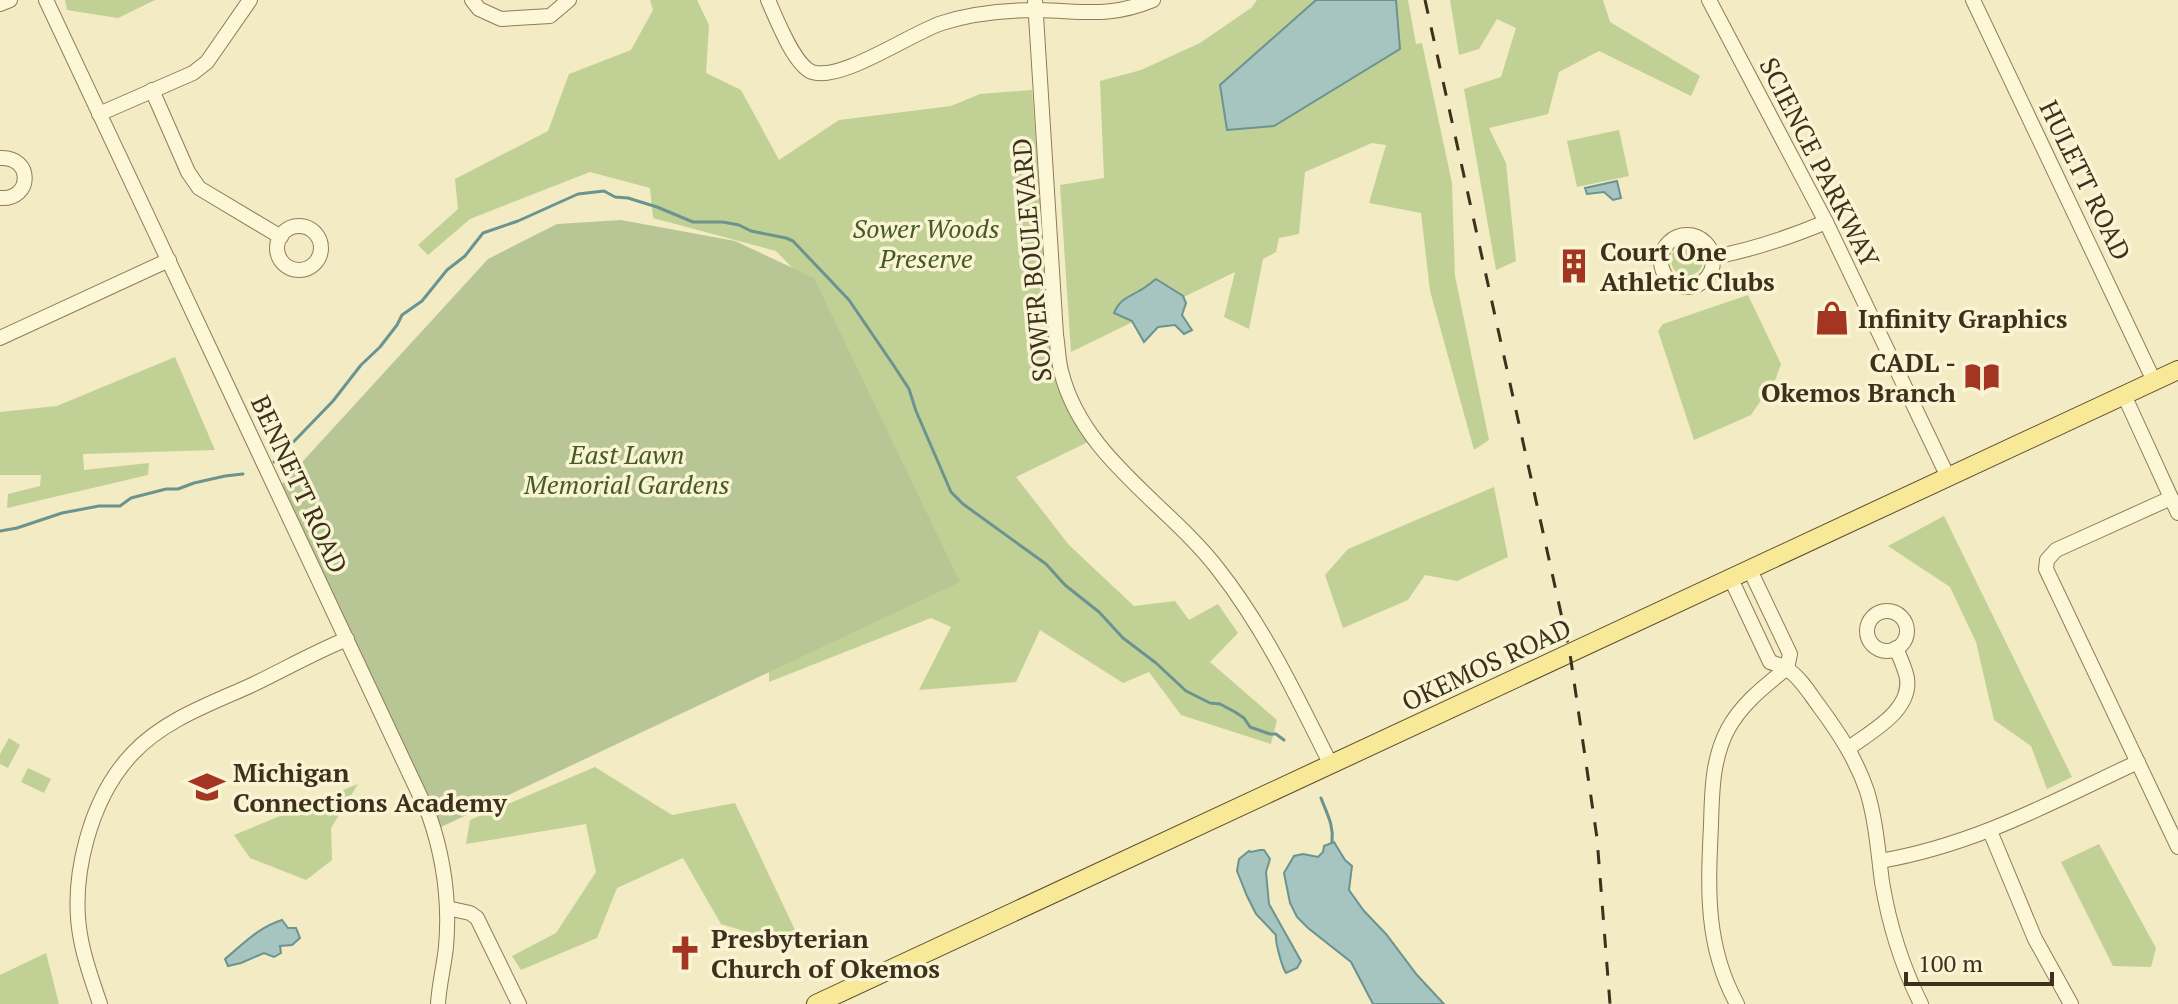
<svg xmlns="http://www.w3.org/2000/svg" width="2178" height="1004" font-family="'PT Serif',serif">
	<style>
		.green { fill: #c1d196 }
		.cemetery { fill: #b8c695 }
		.water { fill: #a6c4c0; stroke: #6b9490; stroke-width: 2 }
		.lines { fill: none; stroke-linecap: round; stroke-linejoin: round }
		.stream { stroke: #6b9490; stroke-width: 3 }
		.minor-casing { stroke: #8e7d58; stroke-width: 16 }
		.major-casing { stroke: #5c4a2c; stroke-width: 20 }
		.minor { stroke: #fcf7d7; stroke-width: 14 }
		.major { stroke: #f8e998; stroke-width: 18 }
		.rail { stroke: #3d311d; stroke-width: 3; stroke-dasharray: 14 14; stroke-linecap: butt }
		.labels { text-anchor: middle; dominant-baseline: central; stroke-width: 7; stroke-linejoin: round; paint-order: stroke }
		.street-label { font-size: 26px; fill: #3d311d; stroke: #f9f4d3 }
		.park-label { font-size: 26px; font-style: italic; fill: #445b22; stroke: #f9f4d3 }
		.poi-label { font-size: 26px; font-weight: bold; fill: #3d311d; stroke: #f9f4d3; text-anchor: start }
	</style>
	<rect width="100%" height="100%" fill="#f2ebc3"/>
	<g class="green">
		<path d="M 65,0 L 155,0 L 118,18 L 67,10 Z"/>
		<path d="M 650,0 L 697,0 L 709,25 L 706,73 L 741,90 L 779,160 L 839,120 L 951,106 L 980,94 L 1032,90 L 1053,372 L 1063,401 L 1088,442 L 1016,477 L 1069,545 L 1134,606 L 1175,601 L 1189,620 L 1218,604 L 1238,633 L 1210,662 L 1277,720 L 1271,744 L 1181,715 L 1149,672 L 1123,683 L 1040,630 L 1016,682 L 919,690 L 951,627 L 931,618 L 769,682 L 769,650 L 826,303 L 776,251 L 653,218 L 650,188 L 590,172 L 470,219 L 428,255 L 418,245 L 458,209 L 455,179 L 548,131 L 569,74 L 631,50 L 653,10 Z"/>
		<path d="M 1257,0 L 1408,0 L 1416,44 L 1422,43 L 1452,183 L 1455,276 L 1489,440 L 1474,450 L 1430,291 L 1421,213 L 1369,203 L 1386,145 L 1372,143 L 1305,172 L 1299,234 L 1279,238 L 1276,252 L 1263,259 L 1249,329 L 1224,317 L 1235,272 L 1071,352 L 1060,185 L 1104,178 L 1100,81 L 1141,70 L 1200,43 L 1251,8 Z"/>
		<path d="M 1450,0 L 1603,0 L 1610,22 L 1700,76 L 1691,96 L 1599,51 L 1559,72 L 1548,114 L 1489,128 L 1506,163 L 1516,261 L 1496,270 L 1464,89 L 1501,77 L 1516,28 L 1497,19 L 1479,49 L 1459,55 Z"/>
		<path d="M 1619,130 L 1629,176 L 1577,187 L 1567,141 Z"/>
		<circle cx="1687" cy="260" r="16"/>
		<path d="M 1748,295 L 1781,364 L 1776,378 L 1751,415 L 1694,440 L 1658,331 L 1663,324 Z"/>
		<path d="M 175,357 L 215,450 L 83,454 L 84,470 L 149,463 L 148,475 L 7,508 L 8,494 L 40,486 L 41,475 L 0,475 L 0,412 L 57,406 Z"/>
		<path d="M 1494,487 L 1508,557 L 1457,581 L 1425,575 L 1408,600 L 1343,628 L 1325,575 L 1348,549 Z"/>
		<path d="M 1944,516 L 2072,777 L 2047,789 L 2031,746 L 1994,720 L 1976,642 L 1950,587 L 1888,546 Z"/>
		<path d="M 9,738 L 20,745 L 8,768 L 0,764 L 0,754 Z"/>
		<path d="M 595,767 L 672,815 L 735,803 L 804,949 L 721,924 L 683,858 L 617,888 L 597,938 L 521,970 L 512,956 L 556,933 L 596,872 L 586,824 L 466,844 L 470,820 Z"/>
		<path d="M 28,768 L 51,779 L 44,793 L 21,782 Z"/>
		<path d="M 358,784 L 331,828 L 332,860 L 306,880 L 250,858 L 234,835 Z"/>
		<path d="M 2099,844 L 2156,948 L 2151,967 L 2113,966 L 2061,862 Z"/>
		<path d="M 46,953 L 59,1004 L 0,1004 L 0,975 Z"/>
	</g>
	<path class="cemetery" d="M 621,220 L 735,241 L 814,278 L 960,582 L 441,827 L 282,484 L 488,259 L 557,224 Z"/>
	<g class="water">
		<path d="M 1316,0 L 1396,0 L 1400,49 L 1274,126 L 1227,130 L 1220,85 Z"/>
		<path d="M 1617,181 L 1621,198 L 1613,200 L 1604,192 L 1587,194 L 1585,188 Z"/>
		<path d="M 1156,279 L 1183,296 L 1186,303 L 1182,315 L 1192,330 L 1184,334 L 1175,325 L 1158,327 L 1144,342 L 1132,321 L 1114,313 C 1120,299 1127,298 1139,291 C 1145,288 1151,283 1156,279 Z"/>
		<path d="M 1334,842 L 1345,860 L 1352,866 L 1349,890 L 1364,911 L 1386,934 L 1417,975 L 1444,1004 L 1373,1004 L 1351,962 L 1308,928 L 1297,917 L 1290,903 L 1284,873 L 1294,856 L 1303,854 L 1318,857 L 1323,852 L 1324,846 Z"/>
		<path d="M 1260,850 L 1264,850 L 1270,859 L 1266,872 L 1269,904 L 1301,961 L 1297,968 L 1286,973 C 1282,967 1275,942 1276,935 L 1256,914 L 1247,896 L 1237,871 L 1239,859 L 1249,851 L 1251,852 Z"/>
		<path d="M 282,920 L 288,928 L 296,928 L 300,938 L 292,945 L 280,946 L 281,953 L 274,957 L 264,953 L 241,963 L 228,966 L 225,959 C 243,944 259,927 282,920 Z"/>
	</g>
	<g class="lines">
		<g class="stream">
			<path d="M 274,462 L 333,401 L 361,365 L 380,347 L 397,325 L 402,315 L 422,301 L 447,270 L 465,256 L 483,233 L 518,221 L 578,194 L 604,191 L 615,197 L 628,198 L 657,207 L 693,222 L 723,222 L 739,225 L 751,231 L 786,238 L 793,241 L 849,300 L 894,366 L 909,389 L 916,411 L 951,492 L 963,504 L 1046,564 L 1065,585 L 1099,612 L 1123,638 L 1156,663 L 1186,691 L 1210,703 L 1220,704 L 1235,712 L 1244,718 L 1250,727 L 1270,734 L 1276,734 L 1284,740"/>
			<path d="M 0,531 L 17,528 L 62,513 L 99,506 L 120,506 L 131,498 L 166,489 L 178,489 L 194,483 L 225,476 L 243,474"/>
			<path d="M 1321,798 C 1327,814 1334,825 1332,842"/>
		</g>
		<g class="minor-casing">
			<g id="minor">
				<path d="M 46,0 L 429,815 C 444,858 450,901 446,947 C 444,966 439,985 438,1004"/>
				<path d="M 472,0 L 479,9 L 501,19 L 550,16 L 569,0"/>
				<path d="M 768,0 C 776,18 794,65 812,72 C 841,82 911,33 942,23 C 973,13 1006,10 1039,10 C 1084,11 1109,18 1153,0"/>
				<path d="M 1035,0 L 1056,335 C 1058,347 1058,359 1061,371 C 1082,457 1167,503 1218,569 C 1265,629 1297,697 1331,765"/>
				<path d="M 1709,0 L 1826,222 L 1948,477"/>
				<path d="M 1973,0 L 2154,381"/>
				<path d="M 0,4 L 10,0"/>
				<path d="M 152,90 L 188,172 L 199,188 L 281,237"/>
				<path d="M 99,114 L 193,73 L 207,62 L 250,0"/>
				<path d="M 0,158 C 33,156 33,200 0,198"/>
				<circle cx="299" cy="248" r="22"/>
				<circle cx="1687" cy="261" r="26"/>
				<path d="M 1713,257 C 1752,250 1790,237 1826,222"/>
				<path d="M 0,338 L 169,260"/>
				<path d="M 2124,395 L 2178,513"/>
				<path d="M 2171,498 L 2056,550 L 2047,560 L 2046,569 L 2178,847"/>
				<path d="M 1750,570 L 1790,654 L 1787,668"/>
				<path d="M 1731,579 L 1770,662 C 1775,664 1783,665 1787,669 C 1800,677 1810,694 1819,706 C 1839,733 1856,759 1867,791 C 1876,821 1878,851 1882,882 C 1889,924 1902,966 1921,1004"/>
				<circle cx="1887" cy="631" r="20"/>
				<path d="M 1849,748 C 1870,732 1912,711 1907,678 C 1905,668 1900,658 1896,648"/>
				<path d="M 1990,831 L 2035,939 L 2071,1004"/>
				<path d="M 1880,861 C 1975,845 2052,802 2138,762"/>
				<path d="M 447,908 L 470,913 L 477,918 L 519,1004"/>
				<path d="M 100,1004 C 93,983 85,962 81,940 C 69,879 90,798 133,753 C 165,719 213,703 254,684 C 285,669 315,652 347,639"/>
				<path d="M 1737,1004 C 1705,946 1708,889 1711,825 C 1712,792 1712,759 1728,729 C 1742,703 1765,686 1787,668"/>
			</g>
		</g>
		<g class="major-casing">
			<path id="major" d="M 816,1004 L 2178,370"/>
		</g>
		<use href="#minor" class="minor"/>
		<use href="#major" class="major"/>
		<path class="rail" d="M 1425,0 L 1570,654 L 1597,838 L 1610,1004"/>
	</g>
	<defs>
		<g id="building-bare" transform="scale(2.76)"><path d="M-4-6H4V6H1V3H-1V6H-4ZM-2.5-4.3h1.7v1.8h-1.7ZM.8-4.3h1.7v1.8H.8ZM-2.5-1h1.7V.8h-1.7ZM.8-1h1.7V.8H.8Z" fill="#a33622" stroke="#f9f4d3" stroke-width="2.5" paint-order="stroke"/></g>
		<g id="shop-bare" transform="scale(2.76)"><path d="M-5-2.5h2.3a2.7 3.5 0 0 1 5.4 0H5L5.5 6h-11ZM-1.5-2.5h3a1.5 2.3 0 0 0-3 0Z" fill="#a33622" stroke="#f9f4d3" stroke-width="2.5" paint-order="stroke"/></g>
		<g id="library-bare" transform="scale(2.76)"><path d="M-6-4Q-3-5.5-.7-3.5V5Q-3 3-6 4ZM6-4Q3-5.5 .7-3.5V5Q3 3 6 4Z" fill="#a33622" stroke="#f9f4d3" stroke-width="2.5" paint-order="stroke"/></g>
		<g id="school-bare" transform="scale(2.76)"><path d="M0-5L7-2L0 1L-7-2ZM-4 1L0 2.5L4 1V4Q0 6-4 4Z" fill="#a33622" stroke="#f9f4d3" stroke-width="2.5" paint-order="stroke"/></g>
		<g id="church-bare" transform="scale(2.76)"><path d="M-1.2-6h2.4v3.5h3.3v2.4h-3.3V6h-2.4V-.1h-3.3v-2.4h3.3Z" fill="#a33622" stroke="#f9f4d3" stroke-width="2.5" paint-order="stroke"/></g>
	</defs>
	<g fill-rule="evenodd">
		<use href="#building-bare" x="1574" y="266"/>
		<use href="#shop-bare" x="1832" y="318"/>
		<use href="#library-bare" x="1982" y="377"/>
		<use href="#school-bare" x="207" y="787"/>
		<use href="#church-bare" x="685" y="953"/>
	</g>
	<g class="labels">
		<g class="street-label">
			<text transform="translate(1820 162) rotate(63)">SCIENCE PARKWAY</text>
			<text transform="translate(2086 180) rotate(64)">HULETT ROAD</text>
			<text transform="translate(1031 260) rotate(-95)">SOWER BOULEVARD</text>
			<text transform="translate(300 484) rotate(65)">BENNETT ROAD</text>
			<text transform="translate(1486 664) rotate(-25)">OKEMOS ROAD</text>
		</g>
		<g class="park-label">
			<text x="926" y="228">Sower Woods<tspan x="926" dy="30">Preserve</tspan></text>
			<text x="627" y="454">East Lawn<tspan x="627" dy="30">Memorial Gardens</tspan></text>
		</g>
		<g class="poi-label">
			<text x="1600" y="251">Court One<tspan x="1600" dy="30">Athletic Clubs</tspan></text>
			<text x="1858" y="318">Infinity Graphics</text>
			<text x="1956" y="362" text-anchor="end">CADL -<tspan x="1956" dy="30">Okemos Branch</tspan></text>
			<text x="233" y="772">Michigan<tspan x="233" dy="30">Connections Academy</tspan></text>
			<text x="711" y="938">Presbyterian<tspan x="711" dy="30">Church of Okemos</tspan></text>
		</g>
	</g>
	<path d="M1906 972v12h146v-12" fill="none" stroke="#3d311d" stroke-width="4"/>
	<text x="1918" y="972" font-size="24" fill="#3d311d" stroke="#f9f4d3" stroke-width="6" paint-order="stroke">100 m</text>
</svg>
